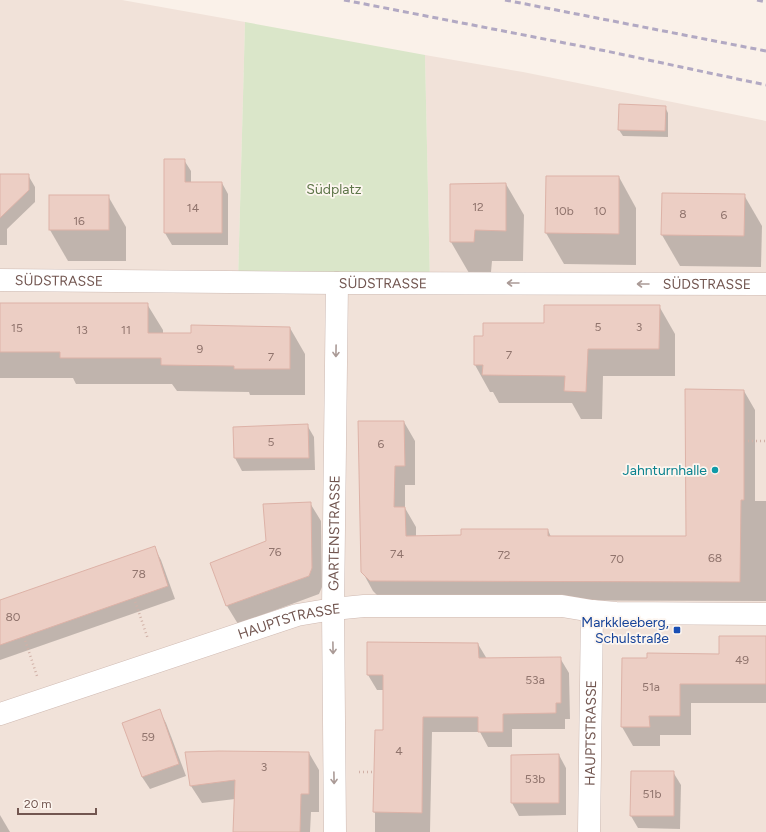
<svg xmlns="http://www.w3.org/2000/svg" width="766" height="832" font-family="Figtree,sans-serif">
	<style>
		.residential { fill: #f1e2d9 }
		.green { fill: #dae6c9 }
		.shadow { fill: #0003 }
		.building { fill: #eccec4; stroke: #ddb2a7 }
		.lines { fill: none; stroke-linecap: round; stroke-linejoin: round }
		.street-casing { stroke: #cdbab3; stroke-width: 23 }
		.secondary-casing { stroke: #cfb9b1; stroke-width: 23 }
		.path { stroke: #d1b1a7; stroke-width: 2.5; stroke-dasharray: 1 3; stroke-linecap: butt }
		.street { stroke: #fff; stroke-width: 22 }
		.secondary { stroke: #fff; stroke-width: 22 }
		.rail { stroke: #b2a9c3; stroke-width: 3; stroke-dasharray: 6 4; stroke-linecap: butt }
		.oneway { stroke: #aa9a96 }
		.culture-dot { fill: #0f9aa8; stroke: #fdf6f0; stroke-width: 1.5 }
		.transit-dot { fill: #1a4fb4; stroke: #fdf6f0; stroke-width: 1.5 }
		.labels { text-anchor: middle; dominant-baseline: central; stroke-width: 3.5; stroke-linejoin: round; paint-order: stroke }
		.number-label { font-size: 12px; fill: #90746d }
		.park-label { font-size: 14px; fill: #5e7649; stroke: #fdf6f0 }
		.street-label { font-size: 14px; fill: #725650; stroke: #fdf6f0 }
		.culture-label { font-size: 14px; fill: #0d838f; stroke: #fdf6f0; text-anchor: end }
		.transit-label { font-size: 14px; fill: #164399; stroke: #fdf6f0; text-anchor: end }
	</style>
	<rect width="100%" height="100%" fill="#faf1e9"/>
	<path class="residential" d="M 0,0 L 122,0 L 245,22 L 238,282 L 430,283 L 425,55 L 523,72 L 766,121 L 766,832 L 0,832 Z"/>
	<path class="green" d="M 245,22 L 425,55 L 430,283 L 238,282 Z"/>
	<g class="shadow">
		<path d="M 665,107 L 668,113 L 668,137 L 623,136 L 619,130 Z"/>
		<path d="M 184,160 L 191,171 L 191,183 L 222,183 L 228,194 L 228,245 L 172,245 L 165,233 Z"/>
		<path d="M 0,175 L 28,175 L 35,187 L 35,202 L 7,229 L 7,245 L 0,245 Z"/>
		<path d="M 547,177 L 619,177 L 636,208 L 636,265 L 564,264 L 546,233 Z"/>
		<path d="M 506,184 L 524,215 L 523,261 L 492,261 L 491,272 L 469,273 L 451,242 Z"/>
		<path d="M 744,195 L 762,226 L 761,267 L 680,266 L 662,235 Z"/>
		<path d="M 108,196 L 126,227 L 126,261 L 68,261 L 50,230 Z"/>
		<path d="M 0,304 L 147,304 L 163,330 L 163,334 L 192,334 L 290,328 L 305,354 L 305,395 L 250,395 L 249,392 L 177,391 L 172,384 L 76,384 L 73,378 L 0,378 Z"/>
		<path d="M 659,306 L 675,334 L 675,376 L 603,376 L 602,419 L 581,419 L 572,403 L 499,403 L 493,392 L 490,392 L 475,365 L 484,337 L 545,324 Z"/>
		<path d="M 744,391 L 755,410 L 755,501 L 766,501 L 766,601 L 382,600 L 373,591 L 362,571 L 404,422 L 415,441 L 415,485 L 405,485 L 405,508 L 416,527 L 416,537 L 462,536 L 548,530 L 551,537 L 687,537 Z"/>
		<path d="M 307,425 L 314,437 L 315,470 L 242,471 L 235,458 L 234,428 Z"/>
		<path d="M 310,503 L 321,521 L 322,587 L 319,594 L 238,624 L 227,606 L 211,563 L 268,542 Z"/>
		<path d="M 154,547 L 161,560 L 175,599 L 0,660 L 0,601 Z"/>
		<path d="M 766,637 L 766,703 L 691,703 L 691,735 L 660,735 L 660,746 L 633,746 L 622,727 L 623,659 L 720,655 Z"/>
		<path d="M 478,644 L 487,659 L 560,658 L 569,673 L 570,719 L 565,719 L 565,729 L 512,729 L 512,747 L 488,747 L 480,732 L 432,732 L 430,832 L 375,832 L 375,813 L 374,812 L 384,731 L 384,690 L 377,690 L 368,675 Z"/>
		<path d="M 159,710 L 166,723 L 186,776 L 150,789 L 142,777 L 123,723 Z"/>
		<path d="M 309,753 L 319,770 L 319,812 L 311,812 L 310,832 L 234,832 L 235,799 L 202,803 L 191,786 Z"/>
		<path d="M 559,755 L 566,768 L 566,815 L 519,816 L 512,803 Z"/>
		<path d="M 673,772 L 681,785 L 680,829 L 638,828 L 631,816 Z"/>
		<path d="M 0,815 L 10,832 L 0,832 Z"/>
	</g>
	<g class="building">
		<path d="M 619,104 L 666,106 L 665,131 L 618,130 Z"/>
		<path d="M 164,159 L 185,159 L 185,182 L 222,182 L 222,233 L 164,233 Z"/>
		<path d="M 0,174 L 29,174 L 29,190 L 0,218 Z"/>
		<path d="M 546,176 L 619,176 L 619,234 L 545,233 Z"/>
		<path d="M 506,183 L 506,231 L 475,230 L 474,242 L 450,242 L 450,184 Z"/>
		<path d="M 662,193 L 745,194 L 744,236 L 661,235 Z"/>
		<rect x="49" y="195" width="60" height="35"/>
		<path d="M 0,303 L 148,303 L 148,333 L 191,333 L 191,325 L 290,327 L 290,369 L 234,369 L 234,366 L 161,365 L 161,358 L 60,358 L 60,352 L 0,352 Z"/>
		<path d="M 544,305 L 660,305 L 659,349 L 588,349 L 586,392 L 564,391 L 565,376 L 482,375 L 483,365 L 474,365 L 474,336 L 483,336 L 483,323 L 544,323 Z"/>
		<path d="M 685,389 L 744,390 L 744,500 L 741,500 L 740,582 L 370,581 L 361,572 L 358,421 L 404,421 L 405,466 L 395,466 L 394,507 L 405,507 L 406,536 L 461,535 L 461,529 L 548,529 L 548,536 L 686,536 Z"/>
		<path d="M 308,424 L 309,458 L 234,458 L 233,427 Z"/>
		<path d="M 311,502 L 312,568 L 309,576 L 226,606 L 210,563 L 266,541 L 263,504 Z"/>
		<path d="M 155,546 L 168,586 L 0,645 L 0,600 Z"/>
		<path d="M 719,636 L 766,636 L 766,684 L 680,684 L 680,716 L 649,716 L 650,727 L 621,727 L 622,658 L 647,658 L 647,653 L 719,654 Z"/>
		<path d="M 367,642 L 478,643 L 479,658 L 561,657 L 561,703 L 556,703 L 556,713 L 503,714 L 503,732 L 478,732 L 478,717 L 423,717 L 422,813 L 373,812 L 375,730 L 383,730 L 383,675 L 367,675 Z"/>
		<path d="M 160,709 L 179,764 L 142,777 L 122,723 Z"/>
		<path d="M 219,751 L 309,752 L 309,794 L 301,794 L 300,832 L 233,832 L 235,780 L 190,786 L 185,752 Z"/>
		<path d="M 559,754 L 559,803 L 511,803 L 511,755 Z"/>
		<path d="M 631,771 L 674,771 L 674,816 L 630,816 Z"/>
	</g>
	<g class="lines">
		<g class="street-casing">
			<g id="street">
				<path id="s1" d="M 0,280 L 337,283 L 766,284"/>
				<path id="s2" d="M 335,832 L 333,609 L 337,283"/>
				<path id="s3" d="M 589,832 L 592,611"/>
			</g>
		</g>
		<g class="secondary-casing">
			<g id="secondary">
				<path id="s4" d="M 0,714 L 297,615 L 333,609 L 364,606 L 562,606 L 592,611 L 616,613 L 766,614"/>
			</g>
		</g>
		<g class="path">
			<path d="M 744,441 L 766,441"/>
			<path d="M 134,598 L 148,639"/>
			<path d="M 24,637 L 37,676"/>
			<path d="M 359,772 L 374,772"/>
		</g>
		<use href="#street" class="street"/>
		<use href="#secondary" class="secondary"/>
		<g class="rail">
			<path d="M 344,0 L 606,51 L 766,85"/>
			<path d="M 505,0 L 766,51"/>
			<path d="M 757,0 L 766,2"/>
		</g>
	</g>
	<defs><path id="oneway-shaft" d="M-6 0H5M1.5-3L5.5 0L1.5 3" fill="none" stroke-width="1.6" stroke-linecap="round" stroke-linejoin="round"/></defs>
	<g class="oneway">
		<use href="#oneway-shaft" transform="translate(513 283) rotate(-180)"/>
		<use href="#oneway-shaft" transform="translate(643 284) rotate(-180)"/>
		<use href="#oneway-shaft" transform="translate(336 351) rotate(91)"/>
		<use href="#oneway-shaft" transform="translate(333 648) rotate(89)"/>
		<use href="#oneway-shaft" transform="translate(334 778) rotate(89)"/>
	</g>
	<circle class="culture-dot" cx="715" cy="470" r="4"/>
	<rect class="transit-dot" x="673" y="626" width="8" height="8" rx="2"/>
	<g class="labels">
		<g class="number-label">
			<text x="478" y="207">12</text>
			<text x="193" y="208">14</text>
			<text x="564" y="211">10b</text>
			<text x="600" y="211">10</text>
			<text x="683" y="214">8</text>
			<text x="724" y="215">6</text>
			<text x="79" y="221">16</text>
			<text x="598" y="327">5</text>
			<text x="639" y="327">3</text>
			<text x="17" y="328">15</text>
			<text x="82" y="330">13</text>
			<text x="126" y="330">11</text>
			<text x="200" y="349">9</text>
			<text x="509" y="355">7</text>
			<text x="271" y="357">7</text>
			<text x="271" y="442">5</text>
			<text x="381" y="444">6</text>
			<text x="275" y="552">76</text>
			<text x="397" y="554">74</text>
			<text x="504" y="555">72</text>
			<text x="715" y="558">68</text>
			<text x="617" y="559">70</text>
			<text x="139" y="574">78</text>
			<text x="13" y="617">80</text>
			<text x="742" y="660">49</text>
			<text x="535" y="680">53a</text>
			<text x="651" y="687">51a</text>
			<text x="148" y="737">59</text>
			<text x="399" y="751">4</text>
			<text x="264" y="767">3</text>
			<text x="535" y="779">53b</text>
			<text x="652" y="794">51b</text>
		</g>
		<g class="park-label">
			<text x="334" y="189">Südplatz</text>
		</g>
		<g class="street-label">
			<text stroke="none"><textPath href="#s1" startOffset="59">SÜDSTRASSE</textPath></text>
			<text stroke="none"><textPath href="#s1" startOffset="383">SÜDSTRASSE</textPath></text>
			<text stroke="none"><textPath href="#s1" startOffset="707">SÜDSTRASSE</textPath></text>
			<text stroke="none"><textPath href="#s2" startOffset="299">GARTENSTRASSE</textPath></text>
			<text stroke="none"><textPath href="#s4" startOffset="304">HAUPTSTRASSE</textPath></text>
			<text stroke="none"><textPath href="#s3" startOffset="99">HAUPTSTRASSE</textPath></text>
		</g>
		<g class="culture-label">
			<text x="707" y="470">Jahnturnhalle</text>
		</g>
		<g class="transit-label">
			<text x="669" y="622">Markkleeberg,<tspan x="669" dy="16">Schulstraße</tspan></text>
		</g>
	</g>
	<path d="M18 808v6h78v-6" fill="none" stroke="#725650" stroke-width="2"/>
	<text x="24" y="808" font-size="12" fill="#725650" stroke="#fdf6f0" stroke-width="3" paint-order="stroke">20 m</text>
</svg>
